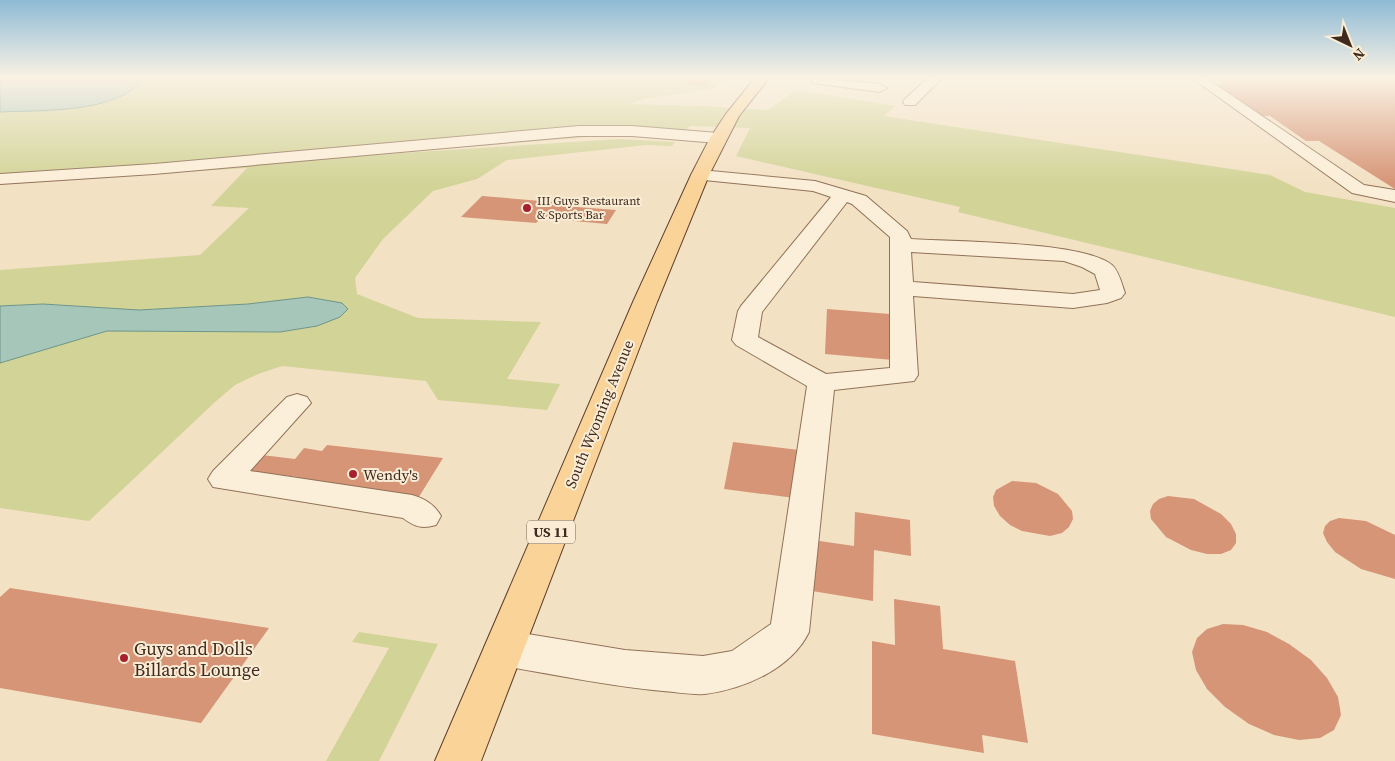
<svg xmlns="http://www.w3.org/2000/svg" width="1395" height="761" font-family="'Source Serif 4',serif">
	<style>
		.green { fill: #d2d397 }
		.water { fill: #a7c6ba; stroke: #6c9688 }
		.building { fill: #d69576 }
		.lines { fill: none; stroke-linecap: round; stroke-linejoin: round }
		.minor-casing { stroke: #917158; stroke-width: 2 }
		.major-casing { stroke: #5e3f2c; stroke-width: 2 }
		.minor { fill: #fcefd9; fill-rule: evenodd }
		.major { fill: #fad399; fill-rule: evenodd }
		.poi-dot { fill: #a7202d; stroke: #faecd5; stroke-width: 2 }
		.labels { text-anchor: middle; dominant-baseline: central; stroke-width: 4; stroke-linejoin: round; paint-order: stroke }
		.far-poi-label { font-size: 12px; fill: #3f2b1e; stroke: #faecd5; text-anchor: start }
		.shield { fill: #faecd5; stroke: #776555; stroke-width: 1 }
		.shield-label { font-size: 14px; font-weight: bold; fill: #3f2b1e }
		.street-label { font-size: 15px; fill: #3f2b1e; stroke: #faecd5 }
		.poi-label { font-size: 15px; fill: #3f2b1e; stroke: #faecd5; text-anchor: start }
		.near-poi-label { font-size: 18px; fill: #3f2b1e; stroke: #faecd5; text-anchor: start }
	</style>
	<rect width="100%" height="100%" fill="#f3e1c4"/>
	<g class="green">
		<path d="M 0,78 L 728,78 L 715,88 L 644,99 L 629,104 L 703,106 L 768,110 L 796,90 L 895,106 L 884,116 L 1270,175 L 1305,192 L 1395,208 L 1395,317 L 958,212 L 960,207 L 736,156 L 750,128 L 690,126 L 676,139 L 615,135 L 341,157 L 619,139 L 675,142 L 672,146 L 646,145 L 507,160 L 477,179 L 433,191 L 383,239 L 355,278 L 357,294 L 418,318 L 541,322 L 507,379 L 560,384 L 547,410 L 438,400 L 426,381 L 282,366 L 258,374 L 235,385 L 215,402 L 89,521 L 0,508 L 0,363 L 107,331 L 280,332 L 317,326 L 340,317 L 308,297 L 248,304 L 139,310 L 43,304 L 0,306 L 0,270 L 200,255 L 249,208 L 211,206 L 247,168 L 0,183 Z"/>
		<path d="M 359,632 L 438,644 L 379,761 L 326,761 L 389,648 L 352,642 Z"/>
	</g>
	<g class="water">
		<path d="M 0,78 L 136,78 L 144,79 C 116,114 41,110 0,112 Z"/>
		<path d="M 308,297 L 342,303 L 348,309 L 340,317 L 317,326 L 280,332 L 107,331 L 0,363 L 0,306 L 43,304 L 139,310 L 248,304 Z"/>
	</g>
	<g class="building">
		<path d="M 689,78 L 716,78 L 707,86 L 682,84 Z"/>
		<path d="M 825,78 L 864,78 L 859,84 L 823,80 Z"/>
		<path d="M 1215,78 L 1395,78 L 1395,189 L 1319,141 L 1306,141 L 1270,116 L 1263,116 L 1215,84 L 1224,84 Z"/>
		<path d="M 482,196 L 553,202 L 551,205 L 616,210 L 607,224 L 541,218 L 536,223 L 461,217 Z"/>
		<path d="M 827,309 L 890,314 L 893,360 L 825,354 Z"/>
		<path d="M 733,442 L 807,451 L 802,499 L 724,489 Z"/>
		<path d="M 327,445 L 443,458 L 417,500 L 293,484 L 298,477 L 248,471 L 262,455 L 295,459 L 304,448 L 322,451 Z"/>
		<path d="M 1012,481 L 1036,483 L 1058,494 L 1072,511 L 1073,519 L 1069,527 L 1062,533 L 1050,536 L 1022,531 L 1010,525 L 1000,516 L 994,506 L 993,497 L 996,490 Z"/>
		<path d="M 1168,496 L 1194,499 L 1221,514 L 1231,524 L 1236,534 L 1236,543 L 1231,550 L 1221,554 L 1207,554 L 1191,550 L 1166,537 L 1151,519 L 1150,511 L 1153,504 L 1159,499 Z"/>
		<path d="M 855,512 L 910,520 L 911,556 L 874,550 L 873,601 L 800,589 L 806,539 L 854,546 Z"/>
		<path d="M 1339,518 L 1366,521 L 1395,535 L 1395,579 L 1361,569 L 1335,552 L 1327,542 L 1323,533 L 1325,526 L 1330,521 Z"/>
		<path d="M 10,588 L 269,628 L 201,723 L 0,688 L 0,597 Z"/>
		<path d="M 894,599 L 940,606 L 943,649 L 1015,661 L 1028,743 L 982,735 L 984,753 L 872,734 L 872,641 L 895,645 Z"/>
		<path d="M 1223,624 L 1243,625 L 1267,632 L 1289,644 L 1311,660 L 1327,678 L 1338,697 L 1341,715 L 1334,730 L 1320,738 L 1299,740 L 1274,735 L 1249,724 L 1225,707 L 1207,689 L 1196,670 L 1192,652 L 1197,638 L 1207,629 Z"/>
	</g>
	<g class="lines">
		<g class="minor-casing">
			<g id="minor">
				<path d="M 811,78 L 880,84 L 887,88 L 880,92 L 813,83 Z"/>
				<path d="M 928,78 L 942,78 L 915,105 L 905,105 L 903,102 L 905,99 Z"/>
				<path d="M 1192,78 L 1206,78 L 1364,185 L 1395,190 L 1395,202 L 1352,193 Z"/>
				<path d="M 579,126 L 632,126 L 718,133 L 726,138 L 718,143 L 632,136 L 579,136 L 154,174 L 0,184 L 0,174 L 154,164 Z"/>
				<path d="M 700,170 L 815,181 L 866,196 L 907,231 L 911,239 C 953,242 1083,241 1112,265 C 1119,271 1122,285 1125,293 L 1121,298 L 1107,303 L 1073,308 L 913,296 L 918,375 L 914,381 L 834,390 L 809,632 C 791,669 744,689 705,694 C 691,695 676,692 663,691 C 609,686 557,675 504,666 L 490,661 L 484,648 L 490,635 L 504,630 L 625,650 L 703,656 L 732,651 L 771,624 L 807,386 L 736,345 L 732,340 L 738,311 L 741,306 L 831,197 L 813,191 L 694,179 L 691,175 L 694,171 ZM 847,202 L 852,204 L 890,237 L 890,368 L 826,374 L 758,337 L 762,312 ZM 911,252 L 1064,261 L 1082,267 L 1095,274 L 1100,290 L 1073,294 L 913,282 Z"/>
				<path d="M 297,394 L 307,397 L 311,403 L 250,471 L 412,495 C 425,499 434,504 441,516 L 436,525 C 422,529 415,527 403,518 L 213,487 L 208,479 L 213,471 L 287,397 Z"/>
			</g>
		</g>
		<g class="major-casing">
			<path id="major" d="M 755,78 L 769,78 L 739,116 L 709,175 L 657,302 L 481,761 L 435,761 L 633,302 L 691,175 L 710,138 L 726,114 Z"/>
		</g>
		<use href="#minor" class="minor"/>
		<use href="#major" class="major"/>
	</g>
	<linearGradient id="sky" x2="0" y2="1"><stop stop-color="#8ebbd6"/><stop offset="0.42" stop-color="#faf2e4"/><stop offset="1" stop-color="#faf2e4" stop-opacity="0"/></linearGradient>
	<rect width="1395" height="184" fill="url(#sky)"/>
	<g class="poi-dot">
		<circle cx="527" cy="208" r="5"/>
		<circle cx="353" cy="474" r="5"/>
		<circle cx="124" cy="658" r="5"/>
	</g>
	<g class="labels">
		<g class="far-poi-label">
			<text x="537" y="201">III Guys Restaurant<tspan x="537" dy="14">&amp; Sports Bar</tspan></text>
		</g>
		<rect class="shield" x="527" y="520.5" width="48" height="23" rx="4"/>
		<g class="shield-label">
			<text x="551" y="532">US 11</text>
		</g>
		<g class="street-label">
			<text transform="translate(599 414) rotate(-68)">South Wyoming Avenue</text>
		</g>
		<g class="poi-label">
			<text x="363" y="474">Wendy's</text>
		</g>
		<g class="near-poi-label">
			<text x="134" y="648">Guys and Dolls<tspan x="134" dy="21">Billards Lounge</tspan></text>
		</g>
	</g>
	<g transform="translate(1350 45) rotate(137)" stroke="#faecd5" stroke-width="4" paint-order="stroke">
	<path d="M0-4L9 19L0 12L-9 19Z" fill="#3f2b1e"/>
	<text y="-8" font-size="14" font-weight="bold" text-anchor="middle" fill="#3f2b1e">N</text>
	</g>
</svg>
